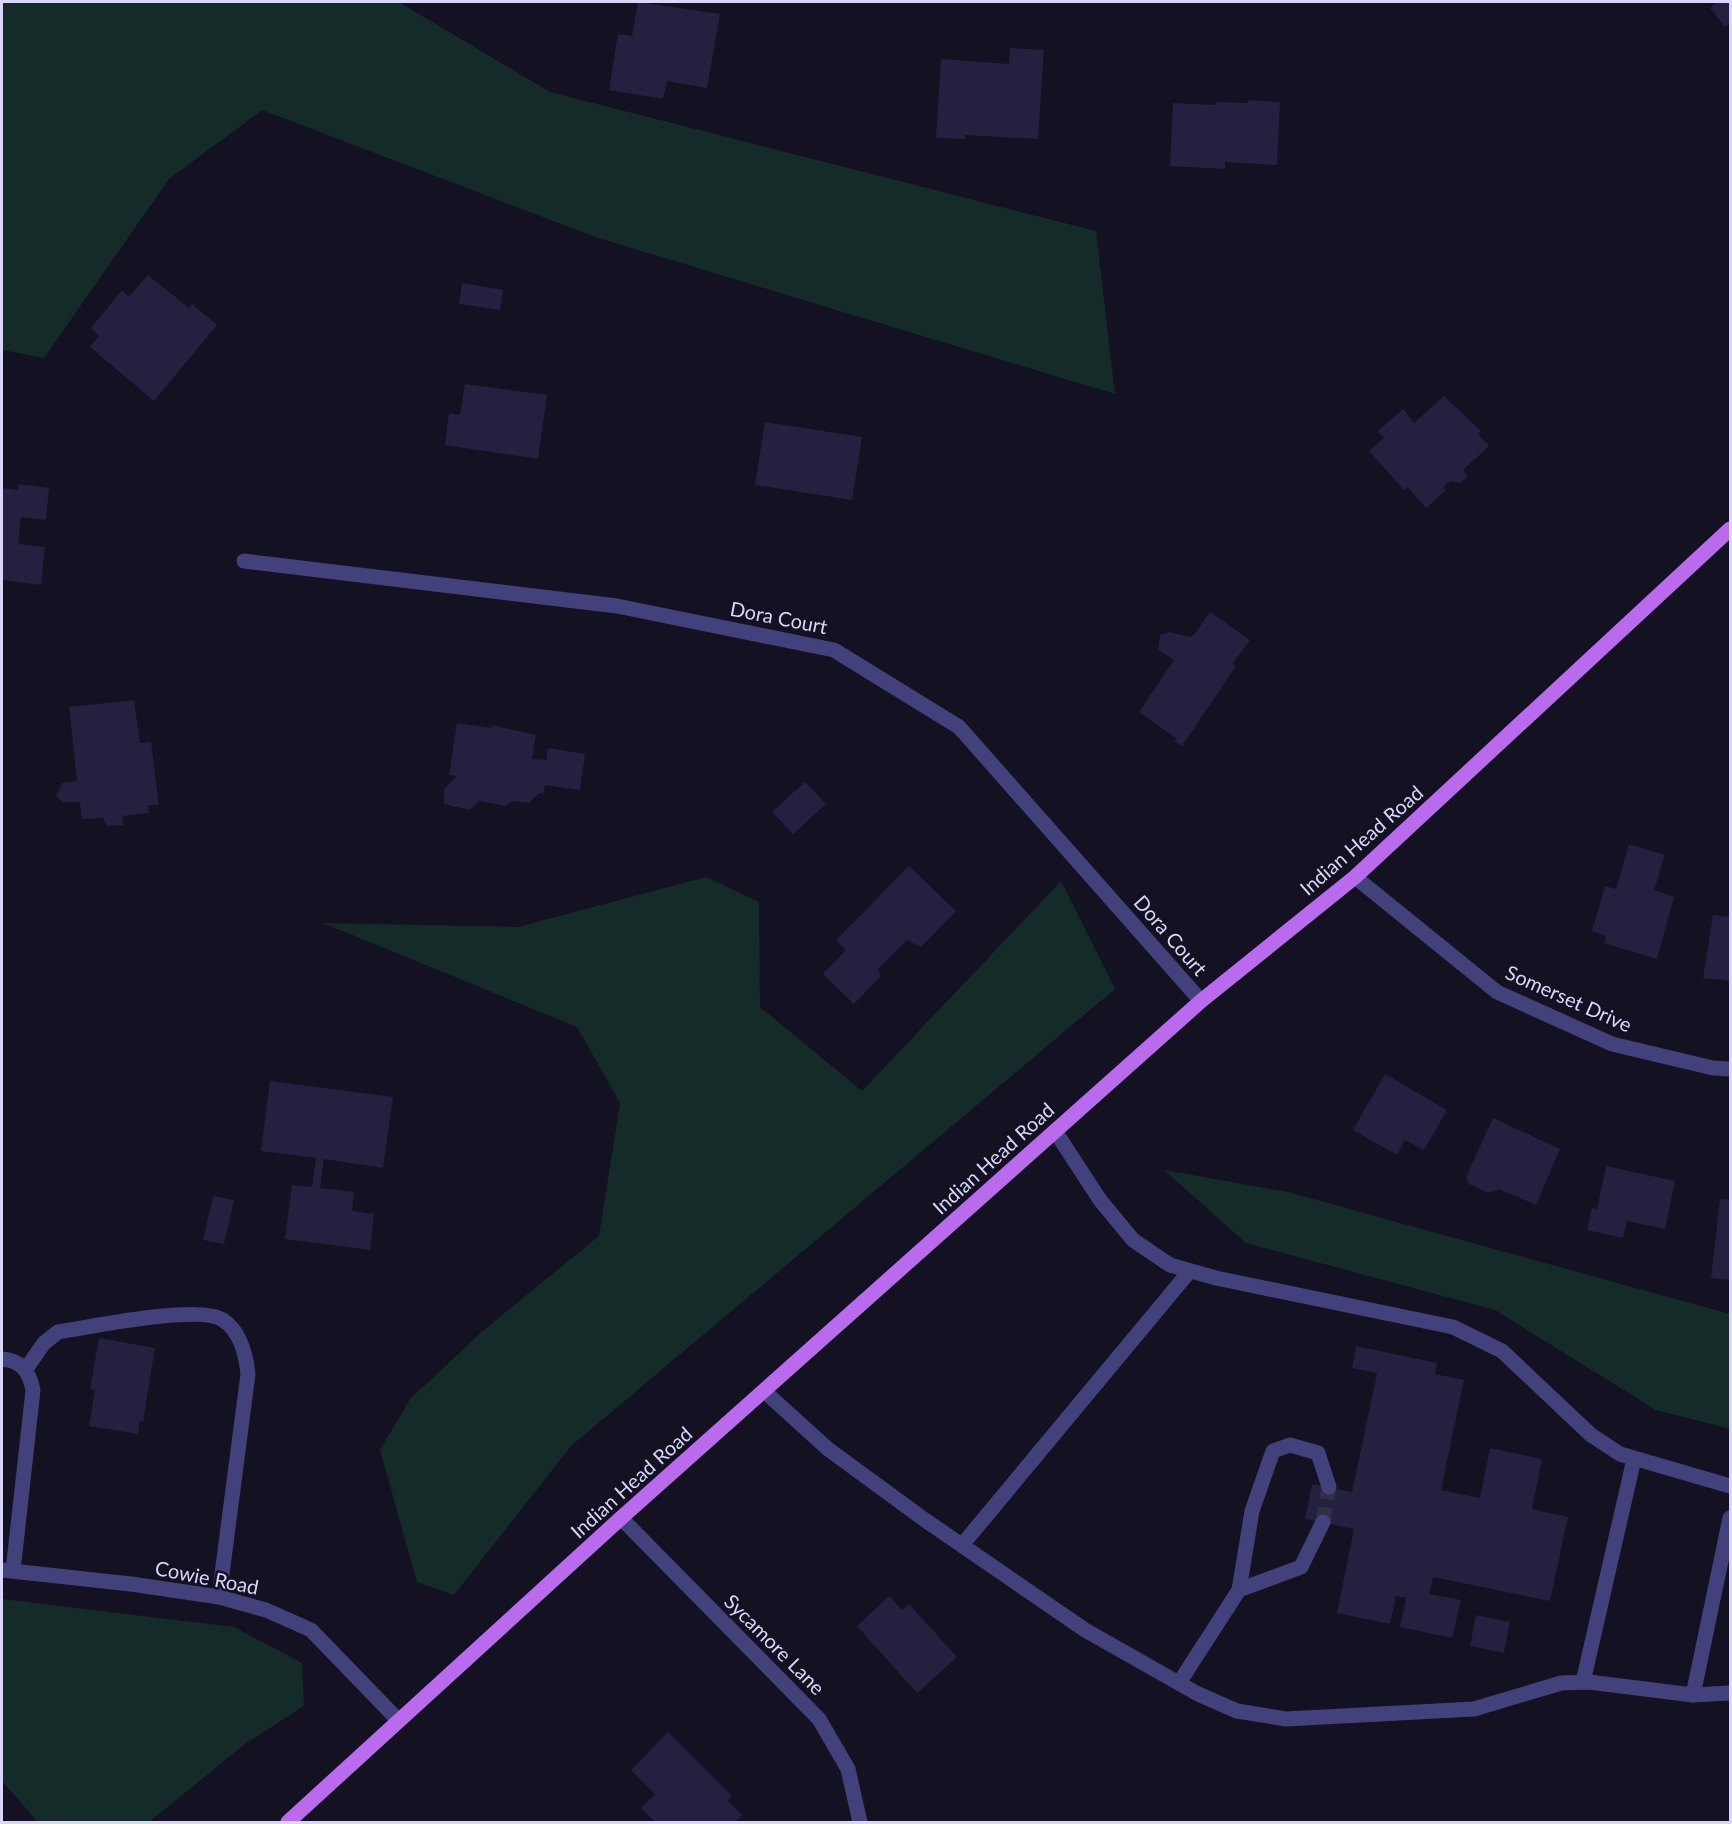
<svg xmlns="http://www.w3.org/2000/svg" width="1732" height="1824" font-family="Lato,sans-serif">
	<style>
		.green { fill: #142b2a }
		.building { fill: #251f40 }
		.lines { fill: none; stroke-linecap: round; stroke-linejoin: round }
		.minor-tunnel { stroke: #312f42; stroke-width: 15; stroke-dasharray: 15 8; stroke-linecap: butt }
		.minor { stroke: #42417b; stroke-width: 15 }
		.major { stroke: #b96aed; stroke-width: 15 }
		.labels { text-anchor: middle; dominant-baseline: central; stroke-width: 5; stroke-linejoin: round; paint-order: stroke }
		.street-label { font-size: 20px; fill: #d9d6fa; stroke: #131122 }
	</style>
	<rect width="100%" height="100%" fill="#131122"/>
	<g class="green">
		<path d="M 2,2 L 399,2 L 550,92 L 1096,231 L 1115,394 L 598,238 L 262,110 L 169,179 L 44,358 L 2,350 Z"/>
		<path d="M 706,877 L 759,902 L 760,1007 L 862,1091 L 1061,881 L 1115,989 L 571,1446 L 454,1595 L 417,1582 L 380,1450 L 410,1399 L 485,1329 L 599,1236 L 620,1103 L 577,1027 L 323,923 L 518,927 Z"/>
		<path d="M 1164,1170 L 1288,1192 L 1730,1314 L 1730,1429 L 1656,1410 L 1495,1310 L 1246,1243 Z"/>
		<path d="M 2,1599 L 234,1627 L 302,1663 L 304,1706 L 245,1744 L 149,1822 L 38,1822 L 2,1781 Z"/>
	</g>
	<g class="building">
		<path d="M 638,2 L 720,14 L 707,88 L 667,81 L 663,99 L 609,90 L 618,34 L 632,36 Z"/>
		<path d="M 1718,2 L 1730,2 L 1730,23 L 1725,27 L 1710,8 Z"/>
		<path d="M 1010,48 L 1044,50 L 1038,139 L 965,135 L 965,139 L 936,138 L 941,59 L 1009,64 Z"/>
		<path d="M 1248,100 L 1280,102 L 1277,165 L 1225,162 L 1225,169 L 1170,166 L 1173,103 L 1215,105 L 1216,102 L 1248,103 Z"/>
		<path d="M 148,275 L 189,308 L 192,304 L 217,325 L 154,401 L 90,347 L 99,336 L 91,328 L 122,290 L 129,297 Z"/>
		<path d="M 462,283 L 503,290 L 500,310 L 459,304 Z"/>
		<path d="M 465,384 L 547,395 L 538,459 L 445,445 L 449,413 L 460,415 Z"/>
		<path d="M 1444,396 L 1481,431 L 1478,434 L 1489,446 L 1463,470 L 1468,476 L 1460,483 L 1450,481 L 1443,487 L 1446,490 L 1426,508 L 1408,487 L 1404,490 L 1369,451 L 1384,438 L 1378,431 L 1403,409 L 1414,423 Z"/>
		<path d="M 765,422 L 862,437 L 852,500 L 755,485 Z"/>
		<path d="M 18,484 L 49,488 L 46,520 L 21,517 L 18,544 L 45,547 L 41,585 L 2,580 L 2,488 L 18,490 Z"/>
		<path d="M 1210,612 L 1250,640 L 1233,663 L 1236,666 L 1182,746 L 1174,741 L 1177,739 L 1139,712 L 1174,660 L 1158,650 L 1160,635 L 1169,632 L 1190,637 L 1194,635 Z"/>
		<path d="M 134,700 L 140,743 L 151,742 L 159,805 L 148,805 L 149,813 L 122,816 L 123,825 L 107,826 L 103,818 L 82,819 L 80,802 L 63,802 L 56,796 L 62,783 L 77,781 L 69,707 Z"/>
		<path d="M 457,723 L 492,728 L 492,725 L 536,735 L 532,759 L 546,760 L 548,748 L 585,754 L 580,790 L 545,785 L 543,794 L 539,793 L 529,803 L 513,801 L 505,806 L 479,801 L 469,810 L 444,804 L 444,789 L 457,776 L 449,775 Z"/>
		<path d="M 805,782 L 826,804 L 793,834 L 772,812 Z"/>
		<path d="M 1629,844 L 1665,855 L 1654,890 L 1674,897 L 1657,959 L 1604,943 L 1606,936 L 1592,931 L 1605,886 L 1616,889 Z"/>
		<path d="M 909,866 L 956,911 L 921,947 L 907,940 L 878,969 L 881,976 L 854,1004 L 823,974 L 846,950 L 836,940 Z"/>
		<path d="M 1713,915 L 1730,917 L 1730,981 L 1703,978 Z"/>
		<path d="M 1385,1074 L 1447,1110 L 1424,1150 L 1405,1140 L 1397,1155 L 1353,1130 Z"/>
		<path d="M 270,1081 L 393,1097 L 383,1168 L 324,1159 L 320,1188 L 354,1192 L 352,1211 L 374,1214 L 370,1250 L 285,1239 L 292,1185 L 312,1187 L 316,1158 L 261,1151 Z"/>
		<path d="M 1493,1118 L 1560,1149 L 1536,1205 L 1499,1189 L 1488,1193 L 1469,1184 L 1466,1177 Z"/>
		<path d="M 1606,1166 L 1675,1181 L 1665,1229 L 1627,1221 L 1623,1238 L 1587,1230 L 1592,1208 L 1597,1209 Z"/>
		<path d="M 213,1196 L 234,1200 L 224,1244 L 203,1240 Z"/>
		<path d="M 1720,1199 L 1730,1200 L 1730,1280 L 1711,1278 Z"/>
		<path d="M 99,1338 L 155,1348 L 143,1422 L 140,1421 L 138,1434 L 89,1426 L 95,1390 L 90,1389 Z"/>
		<path d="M 1356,1346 L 1437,1363 L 1435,1374 L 1464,1380 L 1441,1490 L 1480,1498 L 1490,1448 L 1542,1459 L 1532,1509 L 1568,1517 L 1550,1601 L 1433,1577 L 1429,1594 L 1461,1600 L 1452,1638 L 1400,1627 L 1406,1598 L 1396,1596 L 1390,1624 L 1337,1613 L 1354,1529 L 1305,1519 L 1312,1484 L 1352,1492 L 1377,1373 L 1352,1368 Z"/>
		<path d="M 889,1596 L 902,1610 L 909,1604 L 957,1657 L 917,1693 L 857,1626 Z"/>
		<path d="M 1476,1615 L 1510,1622 L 1504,1653 L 1470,1646 Z"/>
		<path d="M 668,1732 L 732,1796 L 727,1800 L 742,1815 L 735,1822 L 655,1822 L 641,1808 L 655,1794 L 631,1770 Z"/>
	</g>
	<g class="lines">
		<path class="minor-tunnel" d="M 1323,1522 L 1329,1487"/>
		<g class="minor">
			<path d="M 244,561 L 617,606 L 834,650 L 959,727 L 1201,1001"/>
			<path d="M 1355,877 L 1497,992 L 1612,1044 L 1713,1068 L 1730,1069"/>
			<path d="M 1055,1131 L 1100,1200 L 1133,1240 L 1170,1265 L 1216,1278 L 1453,1327 L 1502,1351 L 1591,1435 L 1620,1454 L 1730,1486"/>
			<path d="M 2,1359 C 22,1361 29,1371 33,1390 L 13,1571"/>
			<path d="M 26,1369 L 44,1343 L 58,1332 C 92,1327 198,1304 223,1320 C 240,1331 246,1355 248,1374 L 219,1597"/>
			<path d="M 764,1391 L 828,1449 L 925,1520 L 1085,1630 L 1198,1694 L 1237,1711 L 1286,1719 L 1474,1709 L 1561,1683 L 1589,1682 L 1693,1695 L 1730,1518"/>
			<path d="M 621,1518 L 819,1719 L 848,1769 L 860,1822"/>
			<path d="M 962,1545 L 1189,1272"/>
			<path d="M 2,1570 L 131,1584 L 219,1597 L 266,1610 L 311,1630 L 398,1720"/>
			<path d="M 1239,1590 L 1252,1511 L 1273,1451 L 1290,1445 L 1318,1453 L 1329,1487"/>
			<path d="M 1583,1682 L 1634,1459"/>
			<path d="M 1179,1683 L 1239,1590 L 1301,1567 L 1323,1522"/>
			<path d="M 1693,1695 L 1730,1693"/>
		</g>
		<path class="major" d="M 288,1822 L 621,1518 L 1201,1001 L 1355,877 L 1730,529"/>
	</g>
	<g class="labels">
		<g class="street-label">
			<text transform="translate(779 617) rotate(11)">Dora Court</text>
			<text transform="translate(1361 840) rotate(-41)">Indian Head Road</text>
			<text transform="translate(1171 935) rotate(49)">Dora Court</text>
			<text transform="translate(1569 998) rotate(24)">Somerset Drive</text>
			<text transform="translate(993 1158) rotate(-42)">Indian Head Road</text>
			<text transform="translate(631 1482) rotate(-42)">Indian Head Road</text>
			<text transform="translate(207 1577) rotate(11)">Cowie Road</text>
			<text transform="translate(775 1644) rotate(45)">Sycamore Lane</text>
		</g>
	</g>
	<rect width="1732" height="1824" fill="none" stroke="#d9d6fa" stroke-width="6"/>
</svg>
